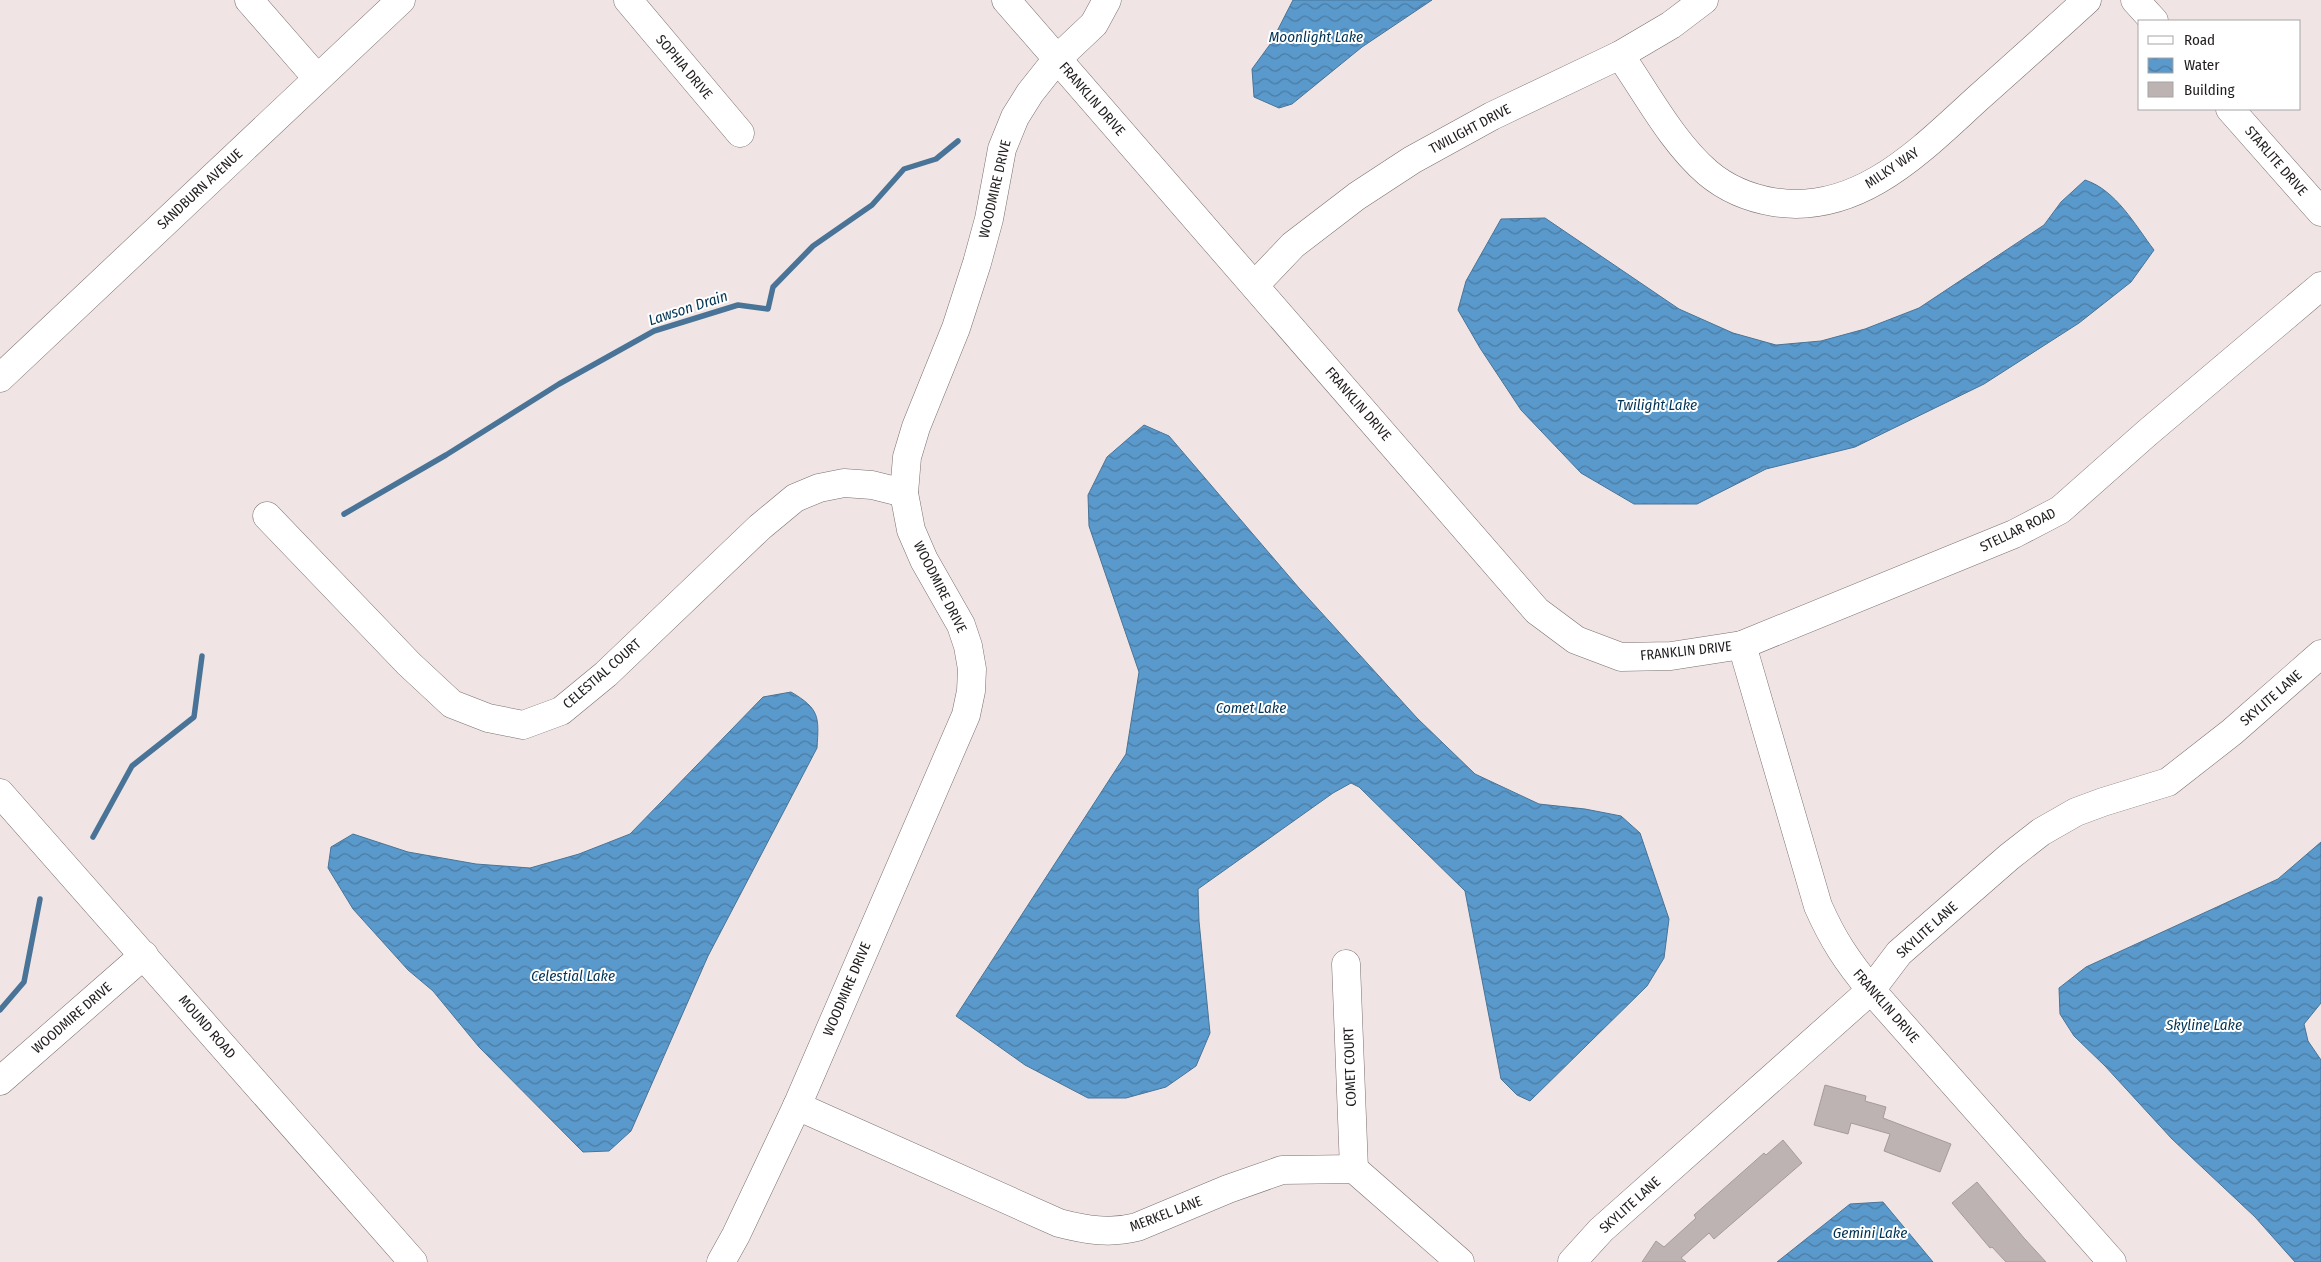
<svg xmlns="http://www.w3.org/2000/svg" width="2321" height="1262" font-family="'Fira Sans Condensed',sans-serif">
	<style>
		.water { fill: url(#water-waves); stroke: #497497 }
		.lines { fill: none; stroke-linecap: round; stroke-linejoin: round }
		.stream { stroke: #497497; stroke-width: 5.5 }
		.building { fill: #bdb3b2; stroke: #a59b9b }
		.minor-casing { stroke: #7a7070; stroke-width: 29 }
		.minor { stroke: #fff; stroke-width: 28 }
		.labels { text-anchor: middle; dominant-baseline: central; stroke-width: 4; stroke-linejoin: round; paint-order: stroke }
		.street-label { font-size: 14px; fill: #211d1d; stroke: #fff }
		.water-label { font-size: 15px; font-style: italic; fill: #003354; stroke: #fff }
	</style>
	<defs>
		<pattern id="water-waves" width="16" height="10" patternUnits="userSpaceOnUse" patternTransform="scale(1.25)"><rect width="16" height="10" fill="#5a99cb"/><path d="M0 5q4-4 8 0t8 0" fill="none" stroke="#4a7ca4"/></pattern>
	</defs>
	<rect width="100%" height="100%" fill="#f0e5e4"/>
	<g class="water">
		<path d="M 1293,0 L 1432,0 L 1362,47 L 1292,104 L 1279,108 L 1254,97 L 1252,69 L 1271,43 Z"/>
		<path d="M 2085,180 C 2116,190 2135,225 2154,250 L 2131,282 L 2079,323 L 1984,384 L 1855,447 L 1766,469 L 1697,504 L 1634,504 L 1581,473 L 1521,410 L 1480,348 L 1458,310 L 1466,281 L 1501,219 L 1545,218 L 1679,309 L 1733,333 L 1776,345 L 1821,341 L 1865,329 L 1919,308 L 2044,225 L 2061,202 Z"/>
		<path d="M 1144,425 L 1169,436 L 1299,588 L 1417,718 L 1475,774 L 1539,804 L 1585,809 L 1621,816 L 1640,833 L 1669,919 L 1664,958 L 1647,986 L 1530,1101 L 1517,1095 L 1501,1079 L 1465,891 L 1359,787 L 1351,783 L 1333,793 L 1198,889 L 1199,921 L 1210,1033 L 1196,1066 L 1166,1087 L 1126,1098 L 1088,1098 L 1025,1065 L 956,1016 L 1126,754 L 1139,672 L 1089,526 L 1088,495 L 1107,457 Z"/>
		<path d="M 791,692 C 820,709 819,717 817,748 L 708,956 L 631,1131 L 609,1151 L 583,1152 L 479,1047 L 433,991 L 408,970 L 353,909 L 328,868 L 331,847 L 353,834 L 408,852 L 476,864 L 530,868 L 579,854 L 630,834 L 763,697 Z"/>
		<path d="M 2321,842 L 2321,1003 L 2304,1024 L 2308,1041 L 2321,1060 L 2321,1262 L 2295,1262 L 2255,1217 L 2172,1139 L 2105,1066 L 2074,1036 L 2060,1014 L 2059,988 L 2086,967 L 2278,879 Z"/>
		<path d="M 1883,1202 L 1933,1262 L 1777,1262 L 1850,1204 Z"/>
	</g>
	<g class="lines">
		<g class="stream">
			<path d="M 344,514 L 446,455 L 559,384 L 654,331 L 738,305 L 768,309 L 773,287 L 813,246 L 872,205 L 904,169 L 936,159 L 958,141"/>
			<path d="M 93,837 L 132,766 L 194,717 L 202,656"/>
			<path d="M 0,1010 L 24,982 L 40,899"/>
		</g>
	</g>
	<g class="building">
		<path d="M 1825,1085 L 1866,1096 L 1865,1101 L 1886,1107 L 1883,1118 L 1951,1144 L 1940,1172 L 1884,1151 L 1890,1134 L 1851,1123 L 1848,1134 L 1814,1125 Z"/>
		<path d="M 1783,1140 L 1802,1163 L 1714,1239 L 1709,1233 L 1681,1258 L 1686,1262 L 1642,1262 L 1656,1241 L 1664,1247 L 1696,1218 L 1694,1215 L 1764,1153 L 1766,1155 Z"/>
		<path d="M 1977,1182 L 2024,1238 L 2046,1262 L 2006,1262 L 1992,1247 L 1990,1248 L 1952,1203 Z"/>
	</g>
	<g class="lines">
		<g class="minor-casing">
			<g id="minor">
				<path d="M 249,0 L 317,78"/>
				<path d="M 628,0 L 740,133"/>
				<path d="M 1006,0 L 1537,611 L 1576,640 L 1621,657 L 1671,656 L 1742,645 L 2014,534 L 2060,510 L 2147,433 L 2321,286"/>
				<path d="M 2135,0 L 2154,21"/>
				<path d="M 1620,55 C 1647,94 1672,142 1708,173 C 1727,189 1750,198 1773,202 C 1858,216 1920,151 1977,99 C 2014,66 2051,33 2087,0"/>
				<path d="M 2230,109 L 2321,212"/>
				<path d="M 1255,285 L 1293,245 L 1357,196 L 1412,160 L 1492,116 L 1620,55 L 1671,25 L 1704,0"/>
				<path d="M 0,378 L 401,0"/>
				<path d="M 267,516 L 409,664 L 452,704 L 488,718 L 523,725 L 561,711 L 606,674 L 760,527 L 795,498 L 819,488 L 844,483 L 872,485 L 904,493"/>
				<path d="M 1742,645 L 1818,906 C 1833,940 1847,961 1871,990 L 2112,1262"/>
				<path d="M 0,793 L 413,1262"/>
				<path d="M 1346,964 L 1354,1169"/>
				<path d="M 0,1081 L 144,955"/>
				<path d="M 797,1106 L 1059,1223 C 1086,1230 1110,1234 1137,1227 L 1228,1189 L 1282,1170 L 1354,1169 L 1460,1262"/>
				<path d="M 721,1262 L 736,1235 L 797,1106 L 966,715 L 971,691 L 972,669 L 968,646 L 961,625 L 924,560 L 911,530 L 904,493 L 907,457 L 916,427 L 956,328 L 977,263 L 989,219 L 1002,149 L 1015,117 L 1030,93 L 1057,59 L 1094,24 L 1107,0"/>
				<path d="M 1572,1262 L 1601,1230 L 1871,990 L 1899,953 L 2009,857 L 2041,832 L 2076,812 L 2103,802 L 2168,782 L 2232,732 L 2321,654"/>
			</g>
		</g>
		<use href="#minor" class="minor"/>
	</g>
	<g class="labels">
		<g class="street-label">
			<text transform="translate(684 67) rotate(50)">SOPHIA DRIVE</text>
			<text transform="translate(1092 99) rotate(49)">FRANKLIN DRIVE</text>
			<text transform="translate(1470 129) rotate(-28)">TWILIGHT DRIVE</text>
			<text transform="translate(2276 161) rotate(49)">STARLITE DRIVE</text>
			<text transform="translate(1892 168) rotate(-34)">MILKY WAY</text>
			<text transform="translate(200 189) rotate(-43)">SANDBURN AVENUE</text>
			<text transform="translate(995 189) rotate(-77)">WOODMIRE DRIVE</text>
			<text transform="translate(1358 404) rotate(49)">FRANKLIN DRIVE</text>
			<text transform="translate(2018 530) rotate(-26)">STELLAR ROAD</text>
			<text transform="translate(940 587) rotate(63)">WOODMIRE DRIVE</text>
			<text transform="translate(1686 651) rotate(-6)">FRANKLIN DRIVE</text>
			<text transform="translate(602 674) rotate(-41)">CELESTIAL COURT</text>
			<text transform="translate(2271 698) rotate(-41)">SKYLITE LANE</text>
			<text transform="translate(1927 930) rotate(-42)">SKYLITE LANE</text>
			<text transform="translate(847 989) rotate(-67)">WOODMIRE DRIVE</text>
			<text transform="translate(1886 1006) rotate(49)">FRANKLIN DRIVE</text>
			<text transform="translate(72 1018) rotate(-41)">WOODMIRE DRIVE</text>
			<text transform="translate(207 1027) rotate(49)">MOUND ROAD</text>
			<text transform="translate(1350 1067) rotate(-92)">COMET COURT</text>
			<text transform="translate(1630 1205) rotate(-42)">SKYLITE LANE</text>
			<text transform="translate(1166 1214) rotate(-21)">MERKEL LANE</text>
		</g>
		<g class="water-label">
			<text x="1316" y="37">Moonlight Lake</text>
			<text transform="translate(688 308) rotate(-18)">Lawson Drain</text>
			<text x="1657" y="405">Twilight Lake</text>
			<text x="1251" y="708">Comet Lake</text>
			<text x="573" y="976">Celestial Lake</text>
			<text x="2204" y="1025">Skyline Lake</text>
			<text x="1870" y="1233">Gemini Lake</text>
		</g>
	</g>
	<rect x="2138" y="20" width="162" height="90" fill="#ffffff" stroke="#a6a5a5"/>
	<rect x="2148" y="36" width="25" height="8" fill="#ffffff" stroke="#a6a5a5"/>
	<text x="2184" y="45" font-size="15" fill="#211d1d">Road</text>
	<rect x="2148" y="58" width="25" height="15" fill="url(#water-waves)" stroke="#a6a5a5"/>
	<text x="2184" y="70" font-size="15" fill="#211d1d">Water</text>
	<rect x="2148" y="82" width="25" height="15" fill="#bdb3b2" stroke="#a6a5a5"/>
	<text x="2184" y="95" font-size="15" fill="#211d1d">Building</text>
</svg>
